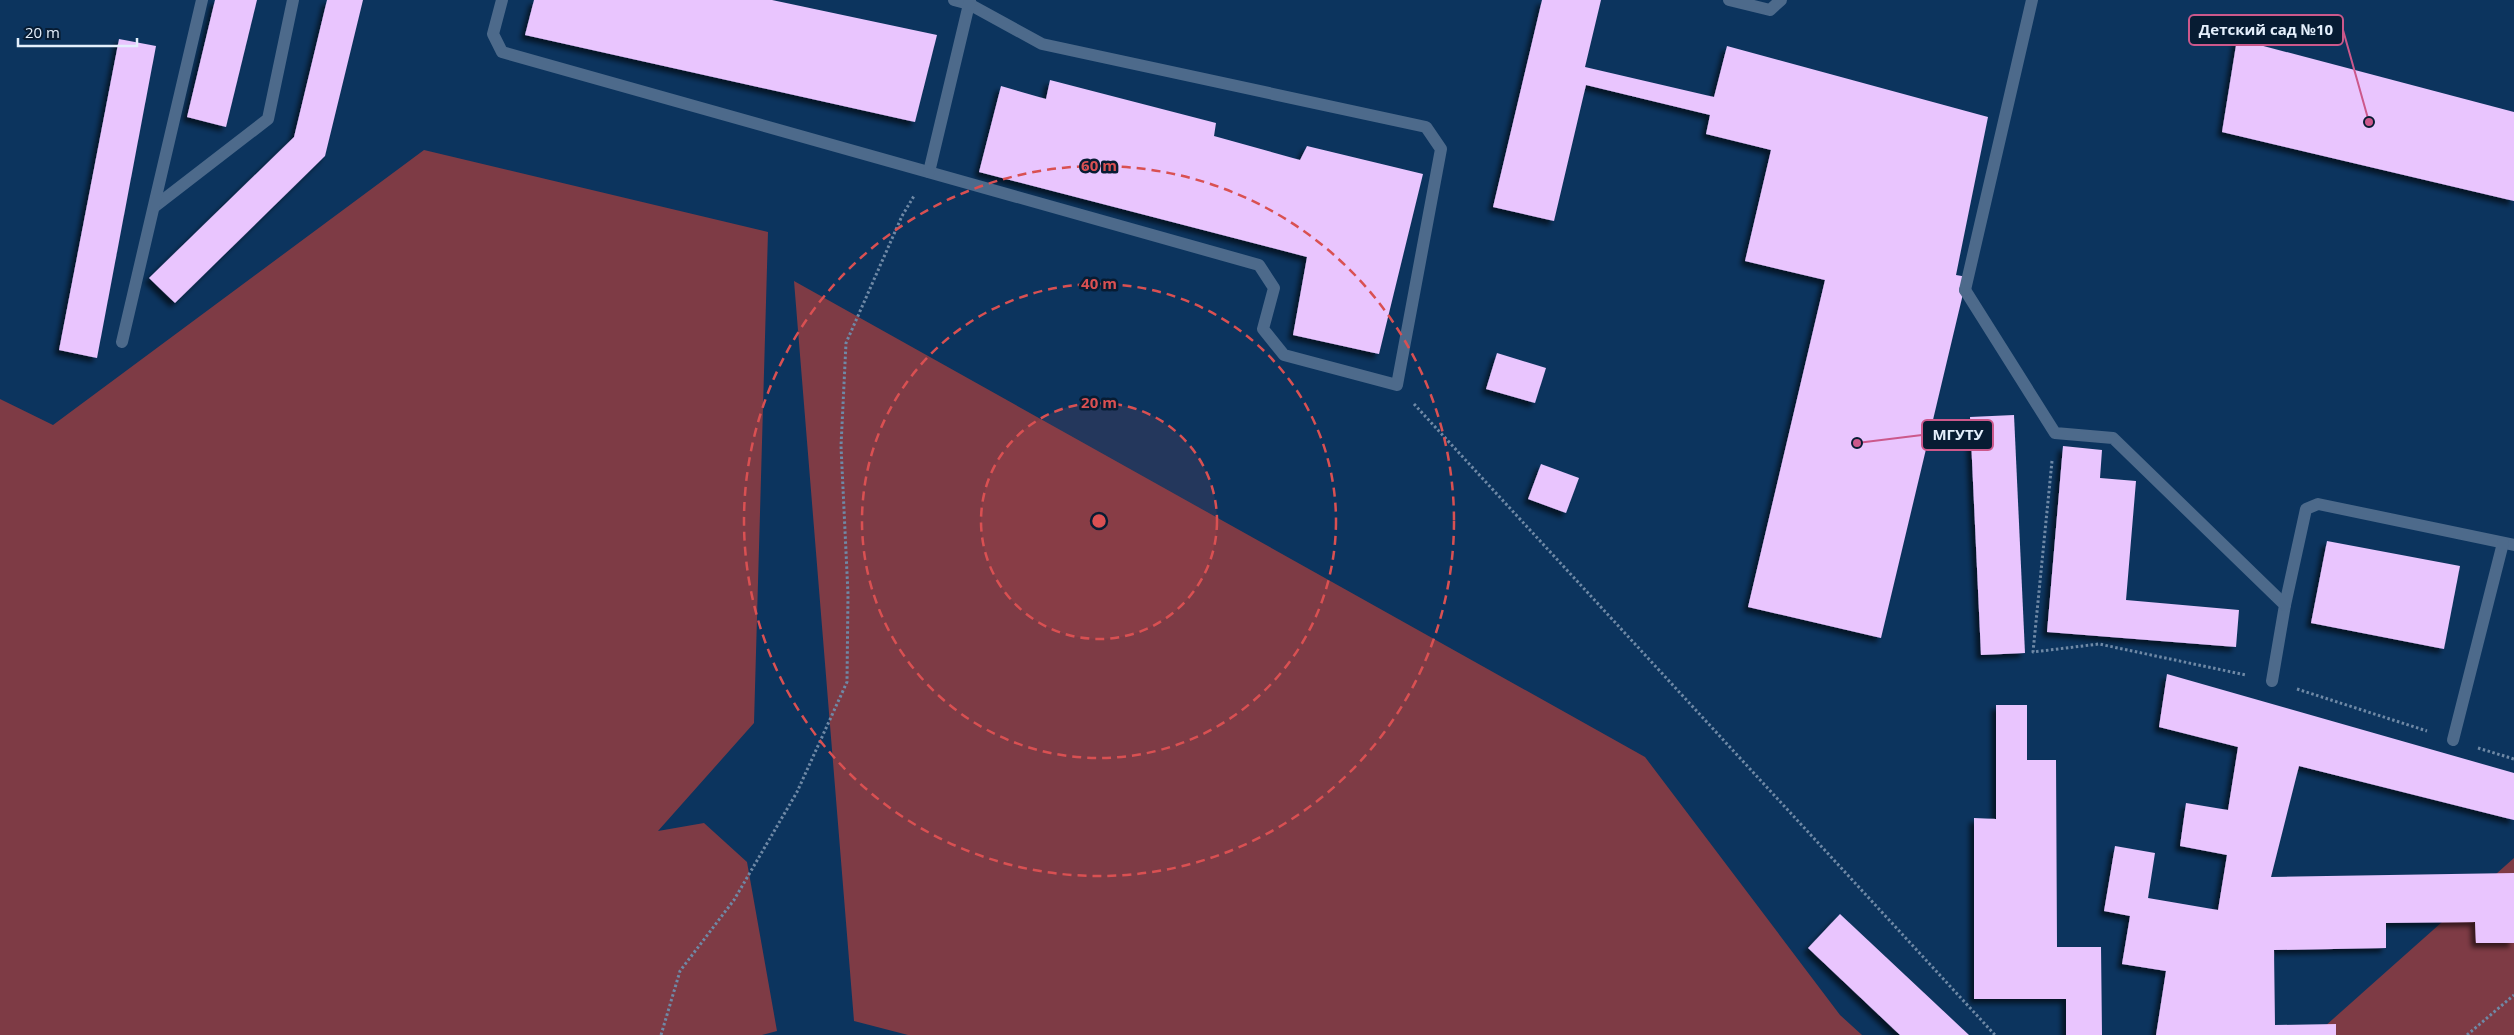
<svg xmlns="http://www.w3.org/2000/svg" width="2514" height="1035" font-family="'Open Sans',sans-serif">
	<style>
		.green { fill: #7e3b45 }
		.building { fill: #e9c5fe; filter: url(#shadow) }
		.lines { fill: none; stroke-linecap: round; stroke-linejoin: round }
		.path { stroke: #6f89a6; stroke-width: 3; stroke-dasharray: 2.5 2.5; stroke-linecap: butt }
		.service { stroke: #4d6a8b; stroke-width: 12 }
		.minor { stroke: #4d6a8b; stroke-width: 12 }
		.ring { fill: none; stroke: #d95052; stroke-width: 2.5; stroke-dasharray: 9 6 }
		.centre { fill: #d95052; stroke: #071c33; stroke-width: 2.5 }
		.ring-label { font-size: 15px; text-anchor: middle; font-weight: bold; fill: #d95052; stroke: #071c33; stroke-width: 5; stroke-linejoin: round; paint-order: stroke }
		.leader { fill: none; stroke: #cc588b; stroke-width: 2 }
		.callout-dot { fill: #cc588b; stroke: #071c33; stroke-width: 2 }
		.callout { fill: #071c33; stroke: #cc588b; stroke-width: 2 }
		.callout-label { font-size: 15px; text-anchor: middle; font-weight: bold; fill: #e4effc }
	</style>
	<defs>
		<filter id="shadow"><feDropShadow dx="-4.5" dy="4.5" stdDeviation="2.5" flood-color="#0009"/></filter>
	</defs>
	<rect width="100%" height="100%" fill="#0c345e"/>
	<g class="green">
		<path d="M 424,150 L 768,232 L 754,723 L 658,831 L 704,823 L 747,862 L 777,1031 L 762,1035 L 0,1035 L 0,399 L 53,425 Z"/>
		<path d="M 794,281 L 1645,757 L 1840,1015 L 1862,1035 L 908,1035 L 854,1021 Z"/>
		<path d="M 2514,858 L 2514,1035 L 2315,1035 Z"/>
	</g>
	<g class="building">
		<path d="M 215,0 L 257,0 L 226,127 L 187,117 Z"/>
		<path d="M 327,0 L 363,0 L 325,156 L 175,303 L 149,278 L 294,137 Z"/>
		<path d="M 534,0 L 772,0 L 937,35 L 915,122 L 525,35 Z"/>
		<path d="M 1542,0 L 1601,0 L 1585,67 L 1714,97 L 1727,46 L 1988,117 L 1956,275 L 1967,277 L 1881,638 L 1748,607 L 1825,280 L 1745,261 L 1771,150 L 1706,134 L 1710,115 L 1586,85 L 1554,221 L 1493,207 Z"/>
		<path d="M 119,39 L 156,46 L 97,358 L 59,350 Z"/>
		<path d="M 2237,39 L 2514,112 L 2514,201 L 2222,132 Z"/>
		<path d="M 1050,80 L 1216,123 L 1214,136 L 1300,160 L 1307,146 L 1423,174 L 1379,354 L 1293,335 L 1307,257 L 979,172 L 1001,86 L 1046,99 Z"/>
		<path d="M 1497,353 L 1546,368 L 1535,403 L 1486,389 Z"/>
		<path d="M 2014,415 L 2025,653 L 1981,655 L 1970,417 Z"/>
		<path d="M 2063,446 L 2102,450 L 2100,478 L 2136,481 L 2126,600 L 2239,610 L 2236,647 L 2047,632 Z"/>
		<path d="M 1541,464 L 1579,478 L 1566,513 L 1528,499 Z"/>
		<path d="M 2327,541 L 2460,566 L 2444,649 L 2311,623 Z"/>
		<path d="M 2167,674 L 2514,773 L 2514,820 L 2299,766 L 2271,877 L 2514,873 L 2514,943 L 2476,943 L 2475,922 L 2386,923 L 2386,948 L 2274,950 L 2275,1025 L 2336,1024 L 2336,1035 L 2156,1035 L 2166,971 L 2122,964 L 2130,916 L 2104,911 L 2115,846 L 2155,853 L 2148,898 L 2218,910 L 2227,855 L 2180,846 L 2186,803 L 2228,810 L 2238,747 L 2159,727 Z"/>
		<path d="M 1996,705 L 2027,705 L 2027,760 L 2056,760 L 2057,947 L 2101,947 L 2102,1035 L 2066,1035 L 2066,999 L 1974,999 L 1974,818 L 1996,819 Z"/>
		<path d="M 1840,914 L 1969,1035 L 1900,1035 L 1808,948 Z"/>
	</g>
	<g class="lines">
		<g class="path">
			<path d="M 1414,404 L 1995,1035"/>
			<path d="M 2052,461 L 2033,652 L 2099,644 L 2246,675"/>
			<path d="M 2297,689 L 2427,731"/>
			<path d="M 2478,748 L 2514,759"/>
			<path d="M 661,1035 L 680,971 L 734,900 L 797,792 L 847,682 L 848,594 L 841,446 L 846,343 L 902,216 L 914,196"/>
			<path d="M 2467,1035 L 2514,995"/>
		</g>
		<g class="service">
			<path d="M 502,0 L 493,34 L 502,52 L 1259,265 L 1274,288 L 1263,329 L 1284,355 L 1397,385 L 1441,149 L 1426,127 L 1042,44 L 969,4 L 954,0"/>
			<path d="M 1729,0 L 1770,10 L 1781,0"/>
			<path d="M 929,172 L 970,0"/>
			<path d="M 154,207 L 268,119 L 293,0"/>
			<path d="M 1965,290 L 2055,433 L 2113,438 L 2285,605 L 2272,681"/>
			<path d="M 122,342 L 202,0"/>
			<path d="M 2285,605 L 2306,509 L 2318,504 L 2514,545"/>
			<path d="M 2453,740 L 2503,543"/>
		</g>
		<path class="minor" d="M 1965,290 L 2032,0"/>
	</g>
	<circle cx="1099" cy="521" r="118" fill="#d95052" fill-opacity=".12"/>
	<g class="ring">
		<circle cx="1099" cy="521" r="118"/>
		<circle cx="1099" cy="521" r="237"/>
		<circle cx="1099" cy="521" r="355"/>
	</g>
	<circle cx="1099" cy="521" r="8" class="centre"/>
	<g class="ring-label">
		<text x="1099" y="171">60 m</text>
		<text x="1099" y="289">40 m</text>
		<text x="1099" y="408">20 m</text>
	</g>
	<path class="leader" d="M2369 122L2343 30M1857 443L1922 435"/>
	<g class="callout-dot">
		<circle cx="2369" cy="122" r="5"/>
		<circle cx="1857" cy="443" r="5"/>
	</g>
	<g class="callout">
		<rect x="2189" y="15" width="154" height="30" rx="5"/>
		<rect x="1922" y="420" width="71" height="30" rx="5"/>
	</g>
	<g class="callout-label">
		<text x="2266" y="35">Детский сад №10</text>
		<text x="1958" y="440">МГУТУ</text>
	</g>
	<path d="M18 38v8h119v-8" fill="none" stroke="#e4effc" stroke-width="2.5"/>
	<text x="25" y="38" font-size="15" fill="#e4effc" stroke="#071c33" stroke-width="4" paint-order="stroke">20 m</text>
</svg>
